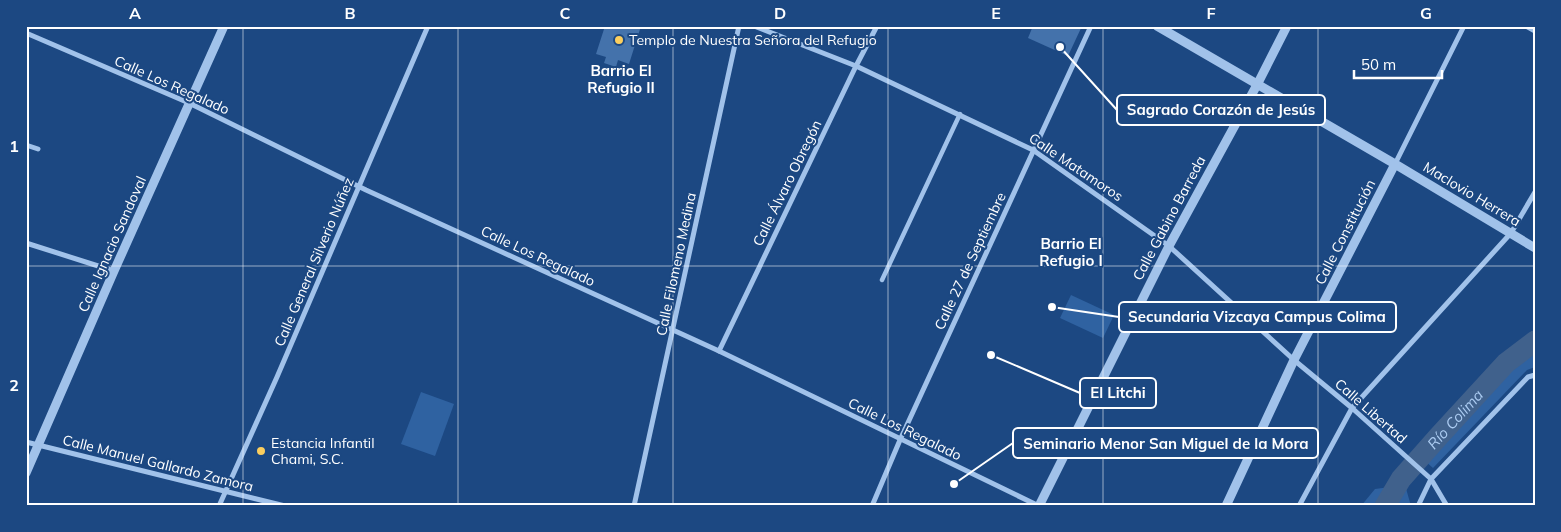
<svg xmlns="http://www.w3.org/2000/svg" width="1561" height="532" font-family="Mulish,sans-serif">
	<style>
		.green { fill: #2f62a1 }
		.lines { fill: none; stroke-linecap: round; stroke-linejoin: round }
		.river { stroke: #40618c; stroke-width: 21 }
		.building { fill: #4472ab }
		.pedestrian { stroke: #a1c2ea; stroke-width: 4.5 }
		.minor { stroke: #a1c2ea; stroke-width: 5 }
		.tertiary { stroke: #a1c2ea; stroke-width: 9 }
		.grid { fill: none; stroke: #fff; stroke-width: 1; stroke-opacity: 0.55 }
		.poi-dot { fill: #fbce5e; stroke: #1c4882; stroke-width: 2 }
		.labels { text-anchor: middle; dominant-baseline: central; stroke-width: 4; stroke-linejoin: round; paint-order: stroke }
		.poi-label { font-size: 14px; fill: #fff; stroke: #1c4882; text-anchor: start }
		.street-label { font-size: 14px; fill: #fff; stroke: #1c4882 }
		.neighbourhood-label { font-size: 15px; font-weight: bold; fill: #fff; stroke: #1c4882 }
		.water-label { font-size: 15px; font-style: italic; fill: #acccf2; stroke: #1c4882 }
		.leader { fill: none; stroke: #fff; stroke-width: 2 }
		.callout-dot { fill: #fff; stroke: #1c4882; stroke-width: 2 }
		.callout { fill: #1c4882; stroke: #fff; stroke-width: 2 }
		.callout-label { font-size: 15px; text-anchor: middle; font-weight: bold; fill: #fff }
		.neatline { fill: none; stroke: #fff; stroke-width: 2 }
		.grid-label { font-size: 16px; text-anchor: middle; font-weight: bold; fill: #fff }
	</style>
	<rect width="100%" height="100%" fill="#1c4882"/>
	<g class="green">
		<path d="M 1071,295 L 1114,315 L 1103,338 L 1060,318 Z"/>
		<path d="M 1535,345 L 1535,367 L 1527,370 L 1433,468 L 1424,460 L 1434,447 L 1458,428 L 1467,410 L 1481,400 L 1491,386 L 1509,366 L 1520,364 L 1525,353 Z"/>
		<path d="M 421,392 L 454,404 L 435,456 L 401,444 Z"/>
		<path d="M 1405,485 L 1411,506 L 1361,506 L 1375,489 Z"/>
	</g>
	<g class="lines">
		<path class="river" id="s1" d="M 1385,506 L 1401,479 L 1439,436 L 1506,363 L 1535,341"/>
	</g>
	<g class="building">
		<path d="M 605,26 L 641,26 L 629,64 L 618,60 L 616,67 L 604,63 L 606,57 L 596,54 Z"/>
		<path d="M 1033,26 L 1082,26 L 1068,56 L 1028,38 Z"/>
	</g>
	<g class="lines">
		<path class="pedestrian" d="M 882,280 L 960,114"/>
		<g class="minor">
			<path d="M 754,26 L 856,66 L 1033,150 L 1169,246 L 1294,360 L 1352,408 L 1431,479 L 1447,506"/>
			<path d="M 1526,26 L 1535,31"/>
			<path d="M 26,33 L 189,103 L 366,190 L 719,351 L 1039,506"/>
			<path d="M 26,145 L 38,149"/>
			<path d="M 1395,164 L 1464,26"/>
			<path d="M 26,243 L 114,271"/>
			<path d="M 719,351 L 856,66 L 877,26"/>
			<path d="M 26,442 L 285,506"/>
			<path d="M 219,506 L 277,377 L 428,26"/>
			<path d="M 634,506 L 739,26"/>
			<path d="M 872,506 L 900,440 L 1091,26"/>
			<path d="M 1299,506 L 1352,408 L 1511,233 L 1535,192"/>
			<path d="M 1418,506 L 1431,479 L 1528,377 L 1535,375"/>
		</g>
		<g class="tertiary">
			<path d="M 1157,26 L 1395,164 L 1535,248"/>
			<path d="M 26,473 L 114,271 L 224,26"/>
			<path d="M 1039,506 L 1169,246 L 1258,83 L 1287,26"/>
			<path d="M 1226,506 L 1294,360 L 1395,164"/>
		</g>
	</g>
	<path class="grid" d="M 243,26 L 243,506M 458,26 L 458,506M 673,26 L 673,506M 888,26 L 888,506M 1103,26 L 1103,506M 1318,26 L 1318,506M 26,266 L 1535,266"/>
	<g class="poi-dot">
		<circle cx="619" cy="40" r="5"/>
		<circle cx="261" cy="451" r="5"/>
	</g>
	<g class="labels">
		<g class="poi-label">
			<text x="629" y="40">Templo de Nuestra Señora del Refugio</text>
			<text x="271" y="443">Estancia Infantil<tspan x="271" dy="16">Chami, S.C.</tspan></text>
		</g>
		<g class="street-label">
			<text transform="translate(172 85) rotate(24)">Calle Los Regalado</text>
			<text transform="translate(1076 167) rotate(34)">Calle Matamoros</text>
			<text transform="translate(787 183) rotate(-64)">Calle Álvaro Obregón</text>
			<text transform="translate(1472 194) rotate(31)">Maclovio Herrera</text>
			<text transform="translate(1169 218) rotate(-62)">Calle Gabino Barreda</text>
			<text transform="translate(1345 232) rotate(-63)">Calle Constitución</text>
			<text transform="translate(112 244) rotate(-66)">Calle Ignacio Sandoval</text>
			<text transform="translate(538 256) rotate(25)">Calle Los Regalado</text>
			<text transform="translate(970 261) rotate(-65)">Calle 27 de Septiembre</text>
			<text transform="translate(314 262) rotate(-67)">Calle General Silverio Núñez</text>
			<text transform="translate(676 264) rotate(-78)">Calle Filomeno Medina</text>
			<text transform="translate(1371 411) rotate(41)">Calle Libertad</text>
			<text transform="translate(905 429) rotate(26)">Calle Los Regalado</text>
			<text transform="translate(158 463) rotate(14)">Calle Manuel Gallardo Zamora</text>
		</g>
		<g class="neighbourhood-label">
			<text x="621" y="70">Barrio El<tspan x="621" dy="17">Refugio II</tspan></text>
			<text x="1071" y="243">Barrio El<tspan x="1071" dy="17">Refugio I</tspan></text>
		</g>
		<g class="water-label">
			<text stroke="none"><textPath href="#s1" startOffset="112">Río Colima</textPath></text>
		</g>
	</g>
	<path class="leader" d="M1060 47L1117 110M1052 307L1119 317M991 355L1080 393M954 484L1013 443"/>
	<g class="callout-dot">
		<circle cx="1060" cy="47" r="5"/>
		<circle cx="1052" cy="307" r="5"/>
		<circle cx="991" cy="355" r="5"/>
		<circle cx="954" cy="484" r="5"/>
	</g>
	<g class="callout">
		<rect x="1117" y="95" width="208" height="30" rx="5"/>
		<rect x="1119" y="302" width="277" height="30" rx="5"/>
		<rect x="1080" y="378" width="76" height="30" rx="5"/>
		<rect x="1013" y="428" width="305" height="30" rx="5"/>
	</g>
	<g class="callout-label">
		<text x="1221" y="115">Sagrado Corazón de Jesús</text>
		<text x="1257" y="322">Secundaria Vizcaya Campus Colima</text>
		<text x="1118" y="398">El Litchi</text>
		<text x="1166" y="449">Seminario Menor San Miguel de la Mora</text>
	</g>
	<rect width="1561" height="532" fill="none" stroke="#1c4882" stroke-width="55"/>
	<path d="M1354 70v8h88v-8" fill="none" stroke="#ffffff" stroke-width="2.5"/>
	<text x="1361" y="70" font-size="15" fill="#ffffff" stroke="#1c4882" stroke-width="4" paint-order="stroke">50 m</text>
	<rect x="28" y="28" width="1506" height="476" class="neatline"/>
	<g class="grid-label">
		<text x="135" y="19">A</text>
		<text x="350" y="19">B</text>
		<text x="565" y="19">C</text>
		<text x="780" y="19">D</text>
		<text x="996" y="19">E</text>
		<text x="1211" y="19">F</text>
		<text x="1426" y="19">G</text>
		<text x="14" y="152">1</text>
		<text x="14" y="391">2</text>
	</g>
</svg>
